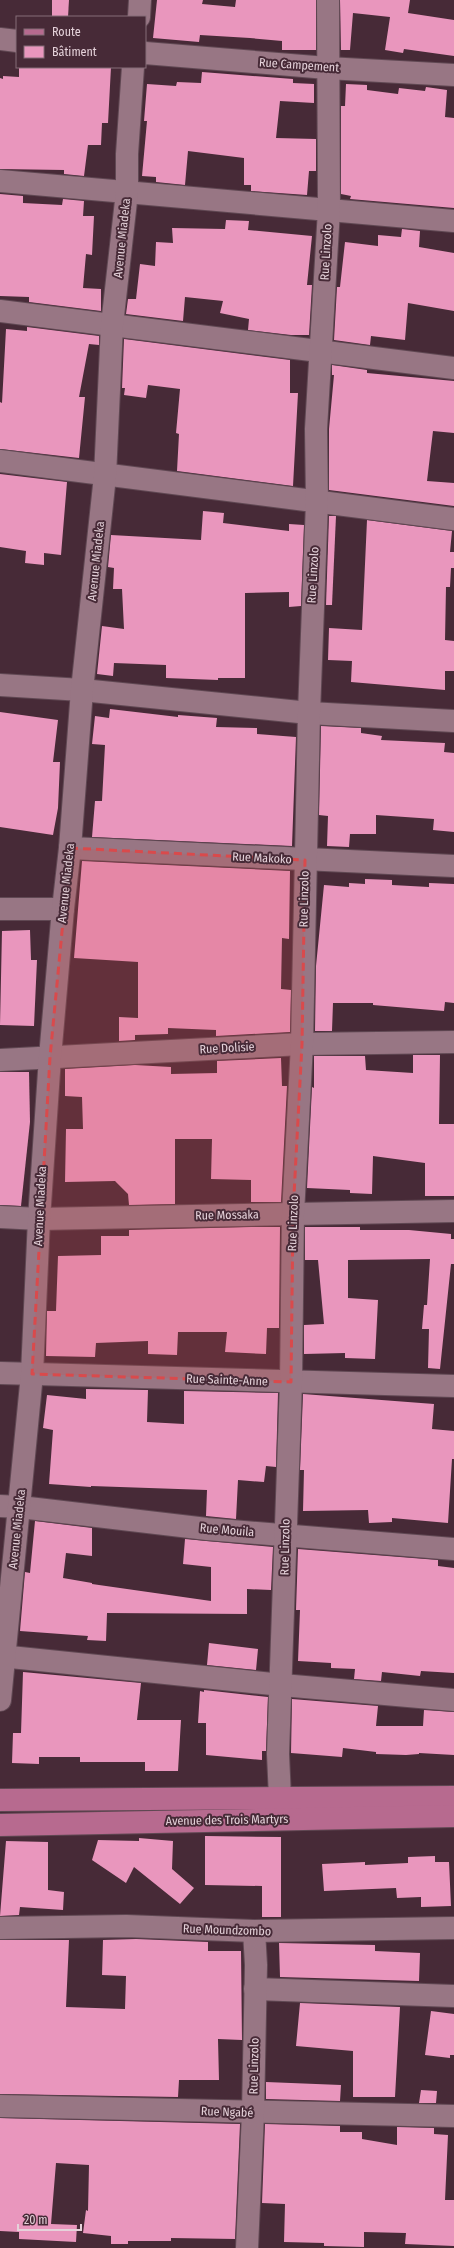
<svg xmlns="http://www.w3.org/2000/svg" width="454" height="2248" font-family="'Fira Sans Condensed',sans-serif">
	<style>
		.building { fill: #e996bd }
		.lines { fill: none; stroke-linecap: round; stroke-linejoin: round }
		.minor-casing { stroke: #604853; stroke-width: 24 }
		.primary-casing { stroke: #604853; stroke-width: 24 }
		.minor { stroke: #987684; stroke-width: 22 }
		.primary { stroke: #b76a8f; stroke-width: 22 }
		.marked { fill: #d94a4c; fill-opacity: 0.2; stroke: #d94a4c; stroke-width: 3; stroke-dasharray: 8 5; stroke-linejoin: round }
		.labels { text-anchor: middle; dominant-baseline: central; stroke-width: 4; stroke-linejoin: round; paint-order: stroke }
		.street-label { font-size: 12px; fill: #e5d2da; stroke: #472a37 }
	</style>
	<rect width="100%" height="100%" fill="#472a37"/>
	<g class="building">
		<path d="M 52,0 L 69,0 L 68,17 L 52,17 Z"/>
		<path d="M 157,0 L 203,0 L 202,4 L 235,7 L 236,0 L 316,0 L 316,50 L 282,50 L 282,41 L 250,38 L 200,35 L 199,42 L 153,38 Z"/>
		<path d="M 340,0 L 410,0 L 408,13 L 454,20 L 454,56 L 404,49 L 403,53 L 385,50 L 390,17 L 353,13 L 350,50 L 341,50 Z"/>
		<path d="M 19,67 L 111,67 L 108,123 L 102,123 L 101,145 L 88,145 L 84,176 L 64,174 L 64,170 L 0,169 L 0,78 L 3,79 L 3,76 L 19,77 Z"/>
		<path d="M 202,72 L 293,79 L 293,83 L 314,84 L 314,103 L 280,101 L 276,138 L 316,139 L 316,171 L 309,171 L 307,195 L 251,191 L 251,185 L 244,185 L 244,158 L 188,151 L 185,185 L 156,182 L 156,177 L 142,176 L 147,121 L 144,121 L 147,84 L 176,86 L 177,82 L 201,83 Z"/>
		<path d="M 346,84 L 367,85 L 367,90 L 398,94 L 399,88 L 425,91 L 426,87 L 447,90 L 445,117 L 454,118 L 454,208 L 350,199 L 351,196 L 341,194 L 341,106 L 345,106 Z"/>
		<path d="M 0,194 L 23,196 L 23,203 L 62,205 L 63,199 L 84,201 L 83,216 L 94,216 L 92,255 L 86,254 L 83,288 L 101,289 L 101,311 L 29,302 L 29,297 L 0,296 Z"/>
		<path d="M 226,220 L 249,221 L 248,230 L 312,236 L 307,285 L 312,285 L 309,335 L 291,335 L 248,330 L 249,319 L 220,313 L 223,301 L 185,297 L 183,321 L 126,314 L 128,299 L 136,299 L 140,264 L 155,266 L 156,242 L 173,243 L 172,228 L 225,229 Z"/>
		<path d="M 402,229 L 420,231 L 419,247 L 454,253 L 454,311 L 408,303 L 405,340 L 371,336 L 370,345 L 334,340 L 337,287 L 340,287 L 345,242 L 378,246 L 378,235 L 401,237 Z"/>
		<path d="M 27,327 L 99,336 L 99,345 L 89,344 L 79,397 L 85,397 L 79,458 L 0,449 L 0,402 L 2,403 L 6,329 L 27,331 Z"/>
		<path d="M 124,339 L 290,360 L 290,393 L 298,393 L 293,486 L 177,471 L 179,434 L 176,433 L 180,389 L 148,385 L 146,398 L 124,395 L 125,388 L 122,388 Z"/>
		<path d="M 332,365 L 367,370 L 367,373 L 454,381 L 454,433 L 433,431 L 427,481 L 454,483 L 454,506 L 329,490 L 329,429 L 334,375 L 332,375 Z"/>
		<path d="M 0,474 L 67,482 L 61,555 L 44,553 L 44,565 L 25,563 L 26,551 L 0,547 Z"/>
		<path d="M 203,511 L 224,513 L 223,523 L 289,531 L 289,524 L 304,525 L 301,606 L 289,607 L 289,592 L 245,593 L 245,678 L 218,678 L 218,680 L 166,678 L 166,665 L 114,663 L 113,676 L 97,674 L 102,626 L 124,629 L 122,589 L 113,589 L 114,568 L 108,567 L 111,535 L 201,540 Z"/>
		<path d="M 329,516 L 336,516 L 332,605 L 326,605 Z"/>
		<path d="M 367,520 L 452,531 L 450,552 L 454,552 L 454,568 L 451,568 L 450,587 L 446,587 L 445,640 L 454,641 L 454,671 L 445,671 L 445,690 L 351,682 L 352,661 L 328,660 L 329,628 L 362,630 Z"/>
		<path d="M 110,709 L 178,717 L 178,715 L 217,718 L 216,727 L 257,728 L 257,734 L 296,737 L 292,846 L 92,837 L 95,801 L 102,801 L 105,745 L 92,744 L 95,716 L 109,718 Z"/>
		<path d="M 0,712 L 58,720 L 53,762 L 60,762 L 58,808 L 53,835 L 0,827 Z"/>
		<path d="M 321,726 L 361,728 L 361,733 L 382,736 L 381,740 L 445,743 L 444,752 L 454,753 L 454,832 L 433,830 L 434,819 L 376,815 L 376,834 L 350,834 L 349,847 L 327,846 L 328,816 L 319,815 Z"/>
		<path d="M 82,861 L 290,871 L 289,939 L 282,938 L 281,989 L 291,990 L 290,1032 L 216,1036 L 216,1030 L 168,1028 L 168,1034 L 135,1035 L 135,1040 L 119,1041 L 119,1017 L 138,1018 L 138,962 L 74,958 Z"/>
		<path d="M 365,879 L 392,880 L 392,885 L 429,887 L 429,883 L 454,884 L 454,1003 L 445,1002 L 444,1011 L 373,1005 L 373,1003 L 333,1003 L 332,1031 L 315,1031 L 316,966 L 324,885 L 349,887 L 349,883 L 365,884 Z"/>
		<path d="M 30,930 L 31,960 L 37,960 L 34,1026 L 0,1025 L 2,931 Z"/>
		<path d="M 413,1055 L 440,1055 L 439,1124 L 454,1124 L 454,1196 L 425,1196 L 425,1163 L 373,1156 L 372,1194 L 350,1193 L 350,1190 L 307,1188 L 312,1087 L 314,1088 L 314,1056 L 365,1056 L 366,1070 L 413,1073 Z"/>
		<path d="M 281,1058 L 282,1086 L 287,1086 L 281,1202 L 251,1202 L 251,1180 L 211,1179 L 212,1139 L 175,1139 L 175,1204 L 129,1205 L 128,1194 L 115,1181 L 65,1182 L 66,1129 L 83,1129 L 82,1097 L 65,1096 L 65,1069 L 135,1065 L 171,1067 L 171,1074 L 217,1073 L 217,1061 Z"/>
		<path d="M 0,1072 L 29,1072 L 30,1122 L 21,1206 L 0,1205 Z"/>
		<path d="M 251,1227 L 280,1227 L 279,1328 L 267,1328 L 266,1354 L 225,1352 L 227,1332 L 178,1332 L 177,1355 L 148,1354 L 148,1341 L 96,1343 L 95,1357 L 46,1356 L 47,1311 L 56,1311 L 58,1256 L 101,1255 L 101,1236 L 129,1236 L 129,1230 Z"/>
		<path d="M 305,1227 L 360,1227 L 360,1230 L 409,1230 L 451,1234 L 451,1239 L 454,1239 L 454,1264 L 451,1264 L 440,1369 L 428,1368 L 429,1329 L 422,1329 L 424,1305 L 427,1305 L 430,1259 L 348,1260 L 348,1298 L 378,1300 L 375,1359 L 345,1358 L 345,1353 L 304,1354 L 304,1325 L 324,1324 L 318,1260 L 305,1260 Z"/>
		<path d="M 86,1389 L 148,1390 L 147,1422 L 184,1424 L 184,1391 L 278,1393 L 276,1467 L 266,1466 L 264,1482 L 238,1480 L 236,1519 L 206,1516 L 207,1490 L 91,1486 L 91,1487 L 49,1484 L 53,1430 L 43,1428 L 47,1395 L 86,1399 Z"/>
		<path d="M 303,1394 L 434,1404 L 432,1429 L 454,1431 L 454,1459 L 452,1459 L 448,1523 L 392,1518 L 392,1522 L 369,1523 L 368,1510 L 303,1511 L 304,1470 L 300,1470 Z"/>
		<path d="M 35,1521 L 92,1528 L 92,1556 L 66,1553 L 63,1578 L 92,1583 L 92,1584 L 211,1601 L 211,1567 L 183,1564 L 185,1539 L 273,1547 L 271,1590 L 247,1589 L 247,1614 L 107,1613 L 106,1641 L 87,1640 L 88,1636 L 20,1631 L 25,1572 L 30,1573 Z"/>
		<path d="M 298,1549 L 438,1560 L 438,1566 L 454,1568 L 454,1673 L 421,1671 L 420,1676 L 382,1672 L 381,1681 L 354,1679 L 355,1669 L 331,1668 L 331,1663 L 298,1661 L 300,1610 L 296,1610 Z"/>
		<path d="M 209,1643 L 258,1649 L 256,1670 L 207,1665 Z"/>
		<path d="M 23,1672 L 141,1683 L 137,1720 L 181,1720 L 178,1771 L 145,1771 L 145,1762 L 80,1762 L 80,1757 L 39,1757 L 39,1764 L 12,1763 L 13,1733 L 21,1733 Z"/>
		<path d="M 204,1690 L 268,1697 L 266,1751 L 262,1751 L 262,1760 L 206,1755 L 206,1723 L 198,1723 L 200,1691 L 204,1692 Z"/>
		<path d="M 292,1699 L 378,1706 L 376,1726 L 423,1726 L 424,1710 L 454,1712 L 454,1755 L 419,1753 L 419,1754 L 406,1755 L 376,1754 L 376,1752 L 343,1748 L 342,1757 L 291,1753 Z"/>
		<path d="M 205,1836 L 281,1837 L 281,1917 L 262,1917 L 262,1886 L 205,1885 Z"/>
		<path d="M 139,1838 L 173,1841 L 172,1869 L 194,1888 L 180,1904 L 134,1867 L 126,1883 L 92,1860 L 98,1840 L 139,1841 Z"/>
		<path d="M 6,1841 L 48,1842 L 48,1890 L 64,1892 L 63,1910 L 20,1907 L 19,1915 L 0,1916 Z"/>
		<path d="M 435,1856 L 435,1862 L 449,1862 L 451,1906 L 421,1907 L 421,1897 L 397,1898 L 396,1888 L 324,1891 L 322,1864 L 365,1862 L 365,1865 L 408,1863 L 408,1857 Z"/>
		<path d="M 136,1939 L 208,1942 L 208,1951 L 241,1951 L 242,2040 L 218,2039 L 219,2080 L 179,2080 L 178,2097 L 0,2094 L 0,1940 L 69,1940 L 66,2007 L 125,2009 L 126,1976 L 102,1975 L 103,1940 Z"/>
		<path d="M 279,1943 L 375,1945 L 375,1951 L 420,1953 L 419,1981 L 280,1977 Z"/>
		<path d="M 300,2003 L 400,2007 L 395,2097 L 353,2097 L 353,2051 L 296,2046 Z"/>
		<path d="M 431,2011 L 454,2014 L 454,2055 L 450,2055 L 450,2058 L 425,2055 Z"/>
		<path d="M 266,2082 L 341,2085 L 340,2101 L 266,2099 Z"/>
		<path d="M 421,2090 L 437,2091 L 436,2103 L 419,2103 Z"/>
		<path d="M 0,2118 L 240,2124 L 235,2239 L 171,2238 L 171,2241 L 128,2241 L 128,2244 L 111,2244 L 111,2236 L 83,2233 L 86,2210 L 88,2211 L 89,2165 L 56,2163 L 51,2224 L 77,2225 L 76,2242 L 19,2239 L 19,2232 L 0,2231 Z"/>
		<path d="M 265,2124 L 340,2126 L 340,2132 L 362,2132 L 362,2139 L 397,2145 L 397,2127 L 434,2128 L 434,2134 L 448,2135 L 445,2200 L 454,2200 L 454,2246 L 405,2244 L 406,2233 L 364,2232 L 364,2247 L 324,2246 L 324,2243 L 284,2242 L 285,2204 L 262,2203 Z"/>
	</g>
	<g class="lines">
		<g class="minor-casing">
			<g id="minor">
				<path d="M 139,17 L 140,0"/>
				<path d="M 0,39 L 17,41"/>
				<path d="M 145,53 L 327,68 L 454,75"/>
				<path d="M 0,181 L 454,221"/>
				<path d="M 0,311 L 454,368"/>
				<path d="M 0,461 L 454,519"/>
				<path d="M 0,685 L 82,690 L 309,713 L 454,721"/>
				<path d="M 70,848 L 454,866"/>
				<path d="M 0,909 L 63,909"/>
				<path d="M 0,1060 L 302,1044 L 454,1042"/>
				<path d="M 0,1217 L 39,1219 L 454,1211"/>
				<path d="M 0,1373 L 454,1386"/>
				<path d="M 0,1506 L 20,1507 L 207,1529 L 454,1549"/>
				<path d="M 0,1656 L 282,1685 L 454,1700"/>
				<path d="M 0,1700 L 32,1374 L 39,1219 L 50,1057 L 63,909 L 70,848 L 82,690 L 105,476 L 112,325 L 127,192 L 127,154 L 133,67"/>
				<path d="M 280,1798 L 278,1754 L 291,1382 L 293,1214 L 302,1044 L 309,713 L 317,502 L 316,429 L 329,210 L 328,0"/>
				<path d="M 0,1928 L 126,1926 L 254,1931 L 454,1928"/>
				<path d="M 255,1989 L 454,1996"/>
				<path d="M 0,2106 L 454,2116"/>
				<path d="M 247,2248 L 253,2113 L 256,1965 L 254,1931"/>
			</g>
		</g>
		<g class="primary-casing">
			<g id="primary">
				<path d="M 0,1800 L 454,1797"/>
				<path d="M 0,1825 L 454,1816"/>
			</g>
		</g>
		<use href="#minor" class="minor"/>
		<use href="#primary" class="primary"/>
	</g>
	<path class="marked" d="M 70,848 L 305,860 L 302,1044 L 293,1214 L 291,1382 L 32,1374 L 50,1057 Z"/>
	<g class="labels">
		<g class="street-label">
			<text transform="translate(299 65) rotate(4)">Rue Campement</text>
			<text transform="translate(122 238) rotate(-84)">Avenue Miadeka</text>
			<text transform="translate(326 252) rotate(-87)">Rue Linzolo</text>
			<text transform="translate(96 561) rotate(-84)">Avenue Miadeka</text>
			<text transform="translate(313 575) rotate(-87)">Rue Linzolo</text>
			<text transform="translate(262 858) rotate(3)">Rue Makoko</text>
			<text transform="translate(66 883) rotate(-84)">Avenue Miadeka</text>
			<text transform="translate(304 899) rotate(-89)">Rue Linzolo</text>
			<text transform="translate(227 1048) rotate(-3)">Rue Dolisie</text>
			<text transform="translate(40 1206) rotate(-87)">Avenue Miadeka</text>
			<text transform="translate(227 1215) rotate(-1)">Rue Mossaka</text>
			<text transform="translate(293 1223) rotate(-88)">Rue Linzolo</text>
			<text transform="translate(227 1380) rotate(2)">Rue Sainte-Anne</text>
			<text transform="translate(17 1529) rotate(-84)">Avenue Miadeka</text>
			<text transform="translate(227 1530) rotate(5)">Rue Mouila</text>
			<text transform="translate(285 1547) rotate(-89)">Rue Linzolo</text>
			<text transform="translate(227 1820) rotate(-1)">Avenue des Trois Martyrs</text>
			<text transform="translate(227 1930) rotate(2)">Rue Moundzombo</text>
			<text transform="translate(254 2066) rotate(-89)">Rue Linzolo</text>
			<text transform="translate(227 2112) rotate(2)">Rue Ngabé</text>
		</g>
	</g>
	<rect x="16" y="16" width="130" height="52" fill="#472a37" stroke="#866d78"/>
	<rect x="24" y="29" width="20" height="6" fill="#b76a8f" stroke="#866d78"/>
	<text x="52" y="36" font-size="12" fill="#e5d2da">Route</text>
	<rect x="24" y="46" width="20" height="12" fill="#e996bd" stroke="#866d78"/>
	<text x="52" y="56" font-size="12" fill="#e5d2da">Bâtiment</text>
	<path d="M18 2224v6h63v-6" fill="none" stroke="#e5d2da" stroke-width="2"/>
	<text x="24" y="2224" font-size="12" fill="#e5d2da" stroke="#472a37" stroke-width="3" paint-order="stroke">20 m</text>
</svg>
